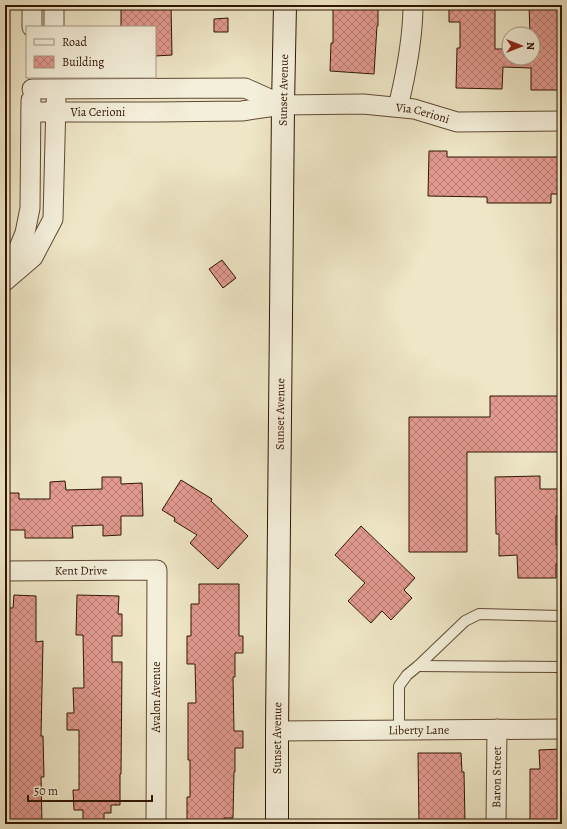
<svg xmlns="http://www.w3.org/2000/svg" width="567" height="829" font-family="Alegreya,serif">
	<style>
		.building { fill: url(#building-cross-hatch); stroke: #301502 }
		.lines { fill: none; stroke-linecap: round; stroke-linejoin: round }
		.lane-casing { stroke: #604933; stroke-width: 12 }
		.street-casing { stroke: #604933; stroke-width: 21 }
		.secondary-casing { stroke: #301502; stroke-width: 24 }
		.lane { stroke: #f4efda; stroke-width: 10 }
		.street { stroke: #f4efda; stroke-width: 19 }
		.secondary { stroke: #f4efda; stroke-width: 22 }
		.labels { text-anchor: middle; dominant-baseline: central; stroke-width: 4; stroke-linejoin: round; paint-order: stroke }
		.street-label { font-size: 12px; fill: #301502; stroke: #f4efda }
	</style>
	<defs>
		<pattern id="building-cross-hatch" width="8" height="8" patternUnits="userSpaceOnUse"><rect width="8" height="8" fill="#e29a90"/><path d="M0 0l8 8M0 8l8-8" fill="none" stroke="#b87c73"/></pattern>
	</defs>
	<rect width="100%" height="100%" fill="#eee6c6"/>
	<filter id="stains"><feTurbulence type="fractalNoise" baseFrequency=".005" numOctaves="4"/><feColorMatrix values="0 0 0 0 .2 0 0 0 0 .09 0 0 0 0 .02 0 0 0 .5 -.17"/></filter>
	<radialGradient id="worn" r=".72"><stop offset=".6" stop-color="#630" stop-opacity="0"/><stop offset="1" stop-color="#630" stop-opacity=".3"/></radialGradient>
	<g class="building">
		<path d="M 121,5 L 171,5 L 172,55 L 155,56 L 155,27 L 121,27 Z"/>
		<path d="M 333,5 L 378,5 L 378,26 L 377,26 L 374,74 L 330,71 L 331,43 L 333,43 Z"/>
		<path d="M 449,5 L 495,5 L 495,49 L 509,49 L 509,58 L 533,58 L 533,34 L 530,34 L 529,5 L 562,5 L 562,90 L 531,90 L 531,68 L 503,67 L 502,89 L 456,88 L 457,48 L 460,48 L 460,22 L 449,22 Z"/>
		<path d="M 228,18 L 228,32 L 214,32 L 214,19 Z"/>
		<path d="M 429,151 L 447,151 L 447,157 L 560,157 L 560,194 L 551,194 L 551,203 L 487,203 L 487,197 L 428,196 Z"/>
		<path d="M 222,260 L 236,278 L 223,288 L 209,269 Z"/>
		<path d="M 490,396 L 562,396 L 562,452 L 467,452 L 467,552 L 409,552 L 409,417 L 490,417 Z"/>
		<path d="M 540,476 L 540,489 L 562,489 L 562,516 L 556,516 L 556,545 L 562,545 L 562,564 L 556,564 L 556,578 L 518,578 L 517,555 L 499,556 L 499,534 L 496,534 L 495,477 Z"/>
		<path d="M 102,477 L 121,477 L 121,484 L 142,483 L 143,516 L 121,516 L 121,535 L 103,536 L 103,525 L 72,526 L 73,538 L 25,538 L 25,530 L 5,530 L 5,493 L 19,493 L 19,499 L 50,499 L 50,482 L 65,481 L 66,490 L 102,489 Z"/>
		<path d="M 181,480 L 212,499 L 211,501 L 248,536 L 218,569 L 190,543 L 197,535 L 174,521 L 175,518 L 162,510 Z"/>
		<path d="M 361,526 L 415,578 L 404,590 L 412,598 L 391,620 L 382,611 L 371,623 L 348,601 L 365,583 L 335,555 Z"/>
		<path d="M 199,584 L 239,584 L 239,636 L 243,636 L 243,653 L 235,653 L 235,677 L 233,677 L 234,731 L 243,731 L 243,748 L 235,748 L 235,772 L 234,772 L 233,818 L 224,818 L 224,824 L 187,824 L 187,797 L 190,797 L 190,760 L 188,760 L 188,703 L 196,703 L 195,664 L 187,664 L 187,636 L 191,636 L 191,604 L 199,604 Z"/>
		<path d="M 14,595 L 36,596 L 36,642 L 43,641 L 41,736 L 43,736 L 44,777 L 41,777 L 42,824 L 5,824 L 5,608 L 13,608 Z"/>
		<path d="M 77,595 L 119,596 L 118,614 L 122,614 L 122,636 L 112,636 L 112,662 L 122,662 L 121,774 L 120,774 L 120,805 L 111,805 L 111,813 L 104,813 L 104,822 L 83,822 L 83,810 L 74,810 L 73,790 L 79,790 L 79,730 L 67,730 L 67,713 L 74,713 L 73,688 L 84,688 L 83,635 L 76,635 Z"/>
		<path d="M 562,749 L 562,824 L 530,823 L 530,769 L 540,769 L 539,750 Z"/>
		<path d="M 418,753 L 461,753 L 462,772 L 464,772 L 465,822 L 455,822 L 455,824 L 419,824 Z"/>
	</g>
	<g class="lines">
		<g class="lane-casing">
			<g id="lane">
				<path d="M 418,666 L 562,667"/>
				<path d="M 399,730 L 399,686 L 407,675 L 418,666 L 465,621 L 479,614 L 562,616"/>
			</g>
		</g>
		<g class="street-casing">
			<g id="street">
				<path d="M 32,5 L 32,27"/>
				<path d="M 54,5 L 54,27"/>
				<path d="M 32,89 L 245,88 L 283,105"/>
				<path d="M 398,107 C 406,74 413,40 413,5"/>
				<path id="s1" d="M 31,112 L 155,112 L 242,111 L 283,105 L 363,104 L 414,109 L 457,122 L 562,121"/>
				<path d="M 5,258 L 18,250 L 25,233 L 30,208 L 31,100"/>
				<path d="M 5,281 L 33,257 L 53,219 L 56,101"/>
				<path id="s2" d="M 5,571 L 157,570 L 156,824"/>
				<path id="s3" d="M 277,731 L 562,729"/>
				<path id="s4" d="M 496,824 L 497,729"/>
			</g>
		</g>
		<g class="secondary-casing">
			<g id="secondary">
				<path id="s5" d="M 277,824 L 277,731 L 283,105 L 285,5"/>
			</g>
		</g>
		<use href="#lane" class="lane"/>
		<use href="#street" class="street"/>
		<use href="#secondary" class="secondary"/>
	</g>
	<g class="labels">
		<g class="street-label">
			<text stroke="none"><textPath href="#s5" startOffset="734">Sunset Avenue</textPath></text>
			<text stroke="none"><textPath href="#s1" startOffset="67">Via Cerioni</textPath></text>
			<text stroke="none"><textPath href="#s1" startOffset="393">Via Cerioni</textPath></text>
			<text stroke="none"><textPath href="#s5" startOffset="410">Sunset Avenue</textPath></text>
			<text stroke="none"><textPath href="#s2" startOffset="76">Kent Drive</textPath></text>
			<text transform="translate(156 697) rotate(-90)">Avalon Avenue</text>
			<text stroke="none"><textPath href="#s3" startOffset="142">Liberty Lane</textPath></text>
			<text stroke="none"><textPath href="#s5" startOffset="86">Sunset Avenue</textPath></text>
			<text stroke="none"><textPath href="#s4" startOffset="47">Baron Street</textPath></text>
		</g>
	</g>
	<rect width="567" height="829" fill="none" stroke="#eee6c6" stroke-width="20"/>
	<rect x="6" y="6" width="555" height="817" fill="none" stroke="#301502" stroke-width="2"/>
	<rect x="10" y="10" width="547" height="809" fill="none" stroke="#301502"/>
	<rect x="26" y="26" width="130" height="52" fill="#f4efda" stroke="#a69884"/>
	<rect x="34" y="39" width="20" height="6" fill="#f4efda" stroke="#a69884"/>
	<text x="62" y="46" font-size="12" fill="#301502">Road</text>
	<rect x="34" y="56" width="20" height="12" fill="url(#building-cross-hatch)" stroke="#a69884"/>
	<text x="62" y="66" font-size="12" fill="#301502">Building</text>
	<g transform="translate(521 46) rotate(90)"><circle r="19" fill="#f4efda" stroke="#a69884"/>
	<path d="M0-3L7 15L0 10L-7 15Z" fill="#8f2418"/>
	<text y="-6" font-size="11" font-weight="bold" text-anchor="middle" fill="#301502">N</text>
	</g>
	<path d="M28 795v6h124v-6" fill="none" stroke="#301502" stroke-width="2"/>
	<text x="34" y="795" font-size="12" fill="#301502" stroke="#f4efda" stroke-width="3" paint-order="stroke">50 m</text>
	<rect width="100%" height="100%" filter="url(#stains)"/>
	<rect width="100%" height="100%" fill="url(#worn)"/>
</svg>
